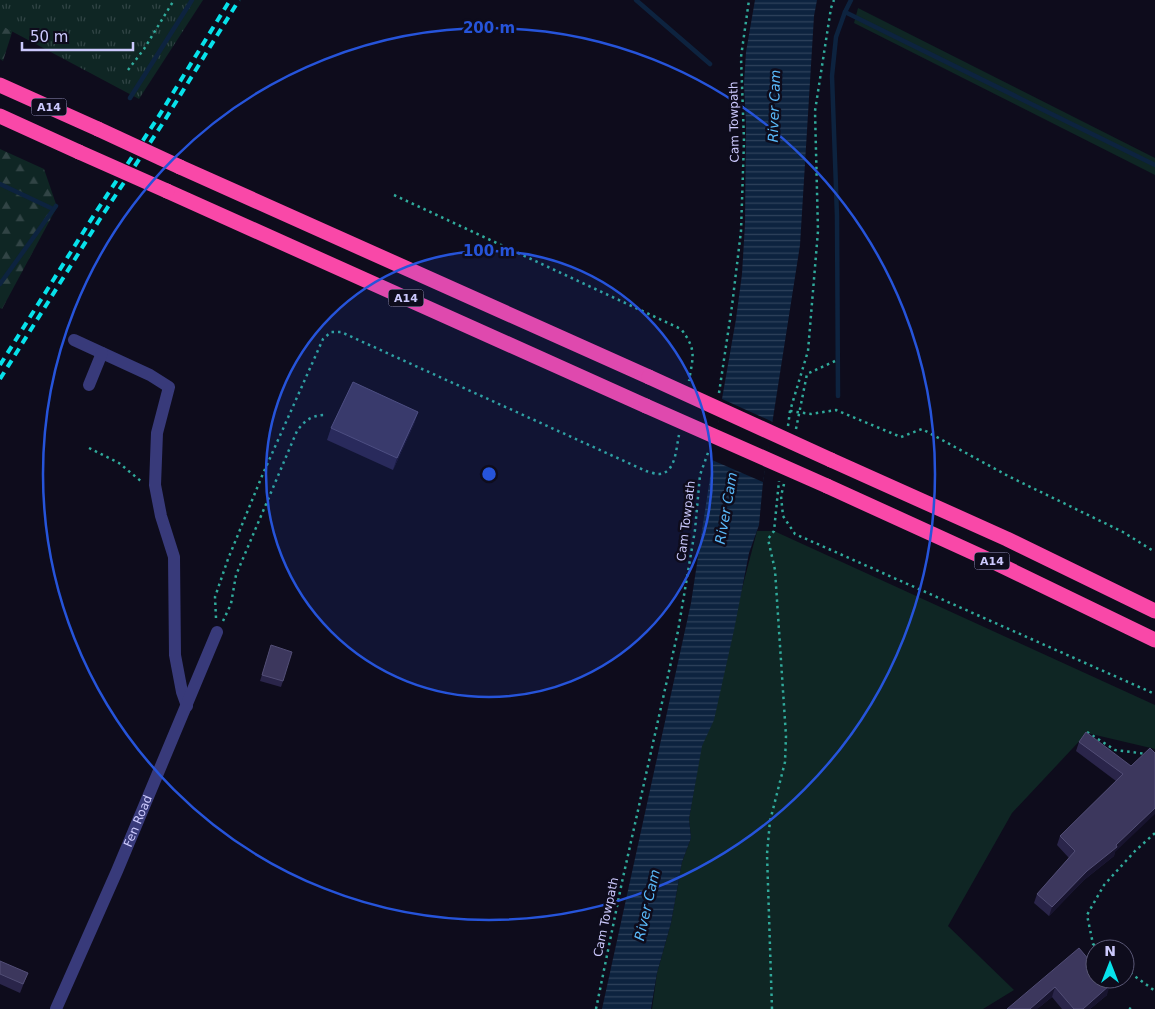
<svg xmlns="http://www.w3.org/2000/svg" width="1155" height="1009" font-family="'DejaVu Sans',sans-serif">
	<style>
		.green { fill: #0f2624 }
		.forest { fill: url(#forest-firs) }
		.park { fill: url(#park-tufts) }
		.water { fill: url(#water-rules) }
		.pier { fill: #0e0c1c }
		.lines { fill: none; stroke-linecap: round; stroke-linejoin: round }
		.stream { stroke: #0d233f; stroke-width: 4.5 }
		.path { stroke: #30aa9b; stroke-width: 2.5; stroke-dasharray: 2.5 4; stroke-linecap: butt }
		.minor { stroke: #383a7a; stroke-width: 12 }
		.highway { stroke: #f948a8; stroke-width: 15 }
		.rail { stroke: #07e2eb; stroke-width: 4; stroke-dasharray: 8 6; stroke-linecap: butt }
		.highway-bridge { stroke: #f948a8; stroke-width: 15 }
		.wall { fill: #2a254a }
		.shaded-wall { fill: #18142f }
		.building { fill: #3c375d; stroke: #524e76 }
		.ring { fill: none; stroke: #2654da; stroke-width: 2.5 }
		.labels { text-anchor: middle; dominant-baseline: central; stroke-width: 5; stroke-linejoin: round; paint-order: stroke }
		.shield { fill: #0e0c1c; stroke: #9390ba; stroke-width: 1 }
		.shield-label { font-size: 11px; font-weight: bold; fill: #ccc9fd }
		.street-label { font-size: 12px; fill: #ccc9fd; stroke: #0e0c1c }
		.water-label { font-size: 14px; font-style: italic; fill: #5abafa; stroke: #0e0c1c }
		.centre { fill: #2654da; stroke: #0e0c1c; stroke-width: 2.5 }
		.ring-label { font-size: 15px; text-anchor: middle; font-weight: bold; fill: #2654da; stroke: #0e0c1c; stroke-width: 5; stroke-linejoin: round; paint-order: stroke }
	</style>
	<defs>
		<pattern id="forest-firs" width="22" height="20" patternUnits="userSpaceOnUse" patternTransform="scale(1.25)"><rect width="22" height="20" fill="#0f2624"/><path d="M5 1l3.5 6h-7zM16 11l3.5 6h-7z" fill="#314445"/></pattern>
		<pattern id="park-tufts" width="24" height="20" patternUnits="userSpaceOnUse" patternTransform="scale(1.25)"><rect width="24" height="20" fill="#0f2624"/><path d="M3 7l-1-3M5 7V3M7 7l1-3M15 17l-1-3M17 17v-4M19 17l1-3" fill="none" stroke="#314445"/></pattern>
		<pattern id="water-rules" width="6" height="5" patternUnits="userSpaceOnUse" patternTransform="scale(1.25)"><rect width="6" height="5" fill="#0d233f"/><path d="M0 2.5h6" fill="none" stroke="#2f425c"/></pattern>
	</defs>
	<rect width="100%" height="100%" fill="#0e0c1c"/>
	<g class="green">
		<path d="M 858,8 L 1155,158 L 1155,175 L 854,23 Z"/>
		<path d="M 757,531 L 774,531 L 1155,705 L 1155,749 L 1087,733 L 1012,813 L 948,926 L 1014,990 L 983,1009 L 652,1009 L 657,973 L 671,923 L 682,862 L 691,838 L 689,819 L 701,746 Z"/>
	</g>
	<g class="forest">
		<path d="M 0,20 L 14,26 L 3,61 L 0,59 Z"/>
		<path d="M 0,149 L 44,169 L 57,207 L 2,309 L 0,308 Z"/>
	</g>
	<path class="park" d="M 0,0 L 203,0 L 139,99 L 0,25 Z"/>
	<path class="water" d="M 755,0 L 817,0 L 814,16 L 800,245 L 763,482 L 759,525 L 749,553 L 734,630 L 714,720 L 702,746 L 689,819 L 691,838 L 682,862 L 671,923 L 657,973 L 651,1009 L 602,1009 L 691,603 L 722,399 L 736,319 L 742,274 L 745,224 L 746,124 L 744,84 L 746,52 Z"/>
	<path class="pier" d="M 722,399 L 773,422 L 763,482 L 712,460 Z"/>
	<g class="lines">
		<g class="stream">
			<path d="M 636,0 L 710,64"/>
			<path d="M 845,12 L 1155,165"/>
			<path d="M 130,98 L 192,0"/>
			<path d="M 0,184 L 53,209"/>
			<path d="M 0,284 L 56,206"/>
			<path d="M 838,396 L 837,216 L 832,76 L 836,37 L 845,12 L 851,0"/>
		</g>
		<g class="path">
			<path d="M 128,70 L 144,49 L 174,0"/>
			<path d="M 394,195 L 681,329 C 697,350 693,356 689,381"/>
			<path d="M 719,393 L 732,306 L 741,231 L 744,141 L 741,57 L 749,0"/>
			<path d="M 790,411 L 811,414 L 836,410 L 901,437 L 922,429 L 1010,477 L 1123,532 L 1155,552"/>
			<path d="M 788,426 L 790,411 L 808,351 L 818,231 L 815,111 L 831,8 L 834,0"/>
			<path d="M 796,429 L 807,374 L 835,361"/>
			<path d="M 89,448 L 119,463 L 142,482"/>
			<path d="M 784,484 L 781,496 L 783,516 L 795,534 L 1155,694"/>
			<path d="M 216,618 L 215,597 L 228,559 L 262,476 L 323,339 L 331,332 L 341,332 L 646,471 C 650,472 655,474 659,474 C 676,473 676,448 679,435"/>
			<path d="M 223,621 L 231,604 L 236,575 L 297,431 C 304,421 312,415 325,415"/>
			<path d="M 1087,732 L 1115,750 L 1147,754"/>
			<path d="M 1100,949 L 1093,944 L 1087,915 L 1104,885 L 1135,851 L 1155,833"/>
			<path d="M 1125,969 L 1155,991"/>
			<path d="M 1129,1008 L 1131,1009"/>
			<path d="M 596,1009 L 622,882 L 678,631 L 695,530 L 700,475 L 709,450"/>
			<path d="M 772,1009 L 767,854 L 770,821 L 785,762 L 786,736 L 775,570 L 768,539 L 774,531 L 779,481"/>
		</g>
		<g class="minor">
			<path d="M 74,340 L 150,375 L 169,387 L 157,433 L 155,485 L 161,516 L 174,557 L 175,655 L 182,692 L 187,706"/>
			<path d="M 89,385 L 102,353"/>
			<path id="s1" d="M 56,1009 L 117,871 L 217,632"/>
		</g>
		<g class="highway">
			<path d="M 0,85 L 98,129"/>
			<path d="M 0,116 L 79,152"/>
			<path d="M 180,167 L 649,377"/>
			<path d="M 167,191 L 646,406"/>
			<path d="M 831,460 L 1007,539 L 1155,611"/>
			<path d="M 827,486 L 998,564 L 1155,640"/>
		</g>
		<g class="rail">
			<path d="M 0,365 L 94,215 L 157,119 L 230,0"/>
			<path d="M 0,379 L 100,219 L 163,123 L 239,0"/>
		</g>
		<g class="highway-bridge">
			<path d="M 98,129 L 180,167"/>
			<path d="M 79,152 L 167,191"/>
			<path d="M 649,377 L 831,460"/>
			<path d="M 646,406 L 827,486"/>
		</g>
	</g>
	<g class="wall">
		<path d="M 418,412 L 414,424 L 393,470 L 327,440 L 331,428 Z"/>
		<path d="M 269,652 L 283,681 L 281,687 L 260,681 Z"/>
		<path d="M 1079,742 L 1131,766 L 1114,856 L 1084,880 L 1049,916 L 1034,903 L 1037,894 L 1069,858 L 1057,845 L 1060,836 L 1116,781 L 1076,751 Z"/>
		<path d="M 1079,948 L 1107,995 L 1090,1009 L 1062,1009 L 1052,997 L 1037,1009 Z"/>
		<path d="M 0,961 L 28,973 L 20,993 L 0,984 Z"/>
	</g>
	<g class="shaded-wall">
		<path d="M 418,412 L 414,424 L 393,470 L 397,458 Z"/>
		<path d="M 1155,808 L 1155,814 L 1115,852 L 1114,856 L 1084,880 L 1049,916 L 1052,907 L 1087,871 L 1116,845 Z"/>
		<path d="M 1110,985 L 1107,995 L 1090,1009 L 1083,1009 Z"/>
		<path d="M 1055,987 L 1052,997 L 1037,1009 L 1030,1009 Z"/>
	</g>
	<g class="building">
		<path d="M 353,382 L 418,412 L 397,458 L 331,428 Z"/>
		<path d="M 271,645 L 292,652 L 283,681 L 262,675 Z"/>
		<path d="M 1086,732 L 1131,766 L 1150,748 L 1155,753 L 1155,808 L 1116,845 L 1117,847 L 1087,871 L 1052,907 L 1037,894 L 1075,851 L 1060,836 L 1123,774 L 1079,742 Z"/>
		<path d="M 1079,948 L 1095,967 L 1095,979 L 1105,979 L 1110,985 L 1083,1009 L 1074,1009 L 1055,987 L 1030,1009 L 1007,1009 Z"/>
		<path d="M 0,961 L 28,973 L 23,984 L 0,974 Z"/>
	</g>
	<circle cx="489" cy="474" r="223" fill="#2654da" fill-opacity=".12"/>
	<g class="ring">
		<circle cx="489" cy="474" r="223"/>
		<circle cx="489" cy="474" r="446"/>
	</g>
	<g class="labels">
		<g class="shield">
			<rect x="31.5" y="98.5" width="35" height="17" rx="4"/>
			<rect x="388.5" y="289.5" width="35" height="17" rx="4"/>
			<rect x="974.5" y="552.5" width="35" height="17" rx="4"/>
		</g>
		<g class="shield-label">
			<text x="49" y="107">A14</text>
			<text x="406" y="298">A14</text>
			<text x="992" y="561">A14</text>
		</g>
		<g class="street-label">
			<text transform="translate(734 122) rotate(-91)">Cam Towpath</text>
			<text transform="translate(686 521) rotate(-83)">Cam Towpath</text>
			<text stroke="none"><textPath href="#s1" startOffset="205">Fen Road</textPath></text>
			<text transform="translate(606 917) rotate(-78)">Cam Towpath</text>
		</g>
		<g class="water-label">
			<text transform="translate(774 106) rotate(-88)">River Cam</text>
			<text transform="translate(726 508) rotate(-80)">River Cam</text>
			<text transform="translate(647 905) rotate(-77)">River Cam</text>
		</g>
	</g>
	<circle cx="489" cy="474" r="8" class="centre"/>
	<g class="ring-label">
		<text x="489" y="33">200 m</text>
		<text x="489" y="256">100 m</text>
	</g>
	<g transform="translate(1110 964)"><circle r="24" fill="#0e0c1c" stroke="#5a5876"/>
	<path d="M0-4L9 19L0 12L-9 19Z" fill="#07e2eb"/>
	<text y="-8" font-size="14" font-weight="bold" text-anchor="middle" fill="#ccc9fd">N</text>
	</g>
	<path d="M22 42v8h111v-8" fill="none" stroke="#ccc9fd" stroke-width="2.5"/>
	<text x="30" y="42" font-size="15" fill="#ccc9fd" stroke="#0e0c1c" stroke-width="4" paint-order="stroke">50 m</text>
</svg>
